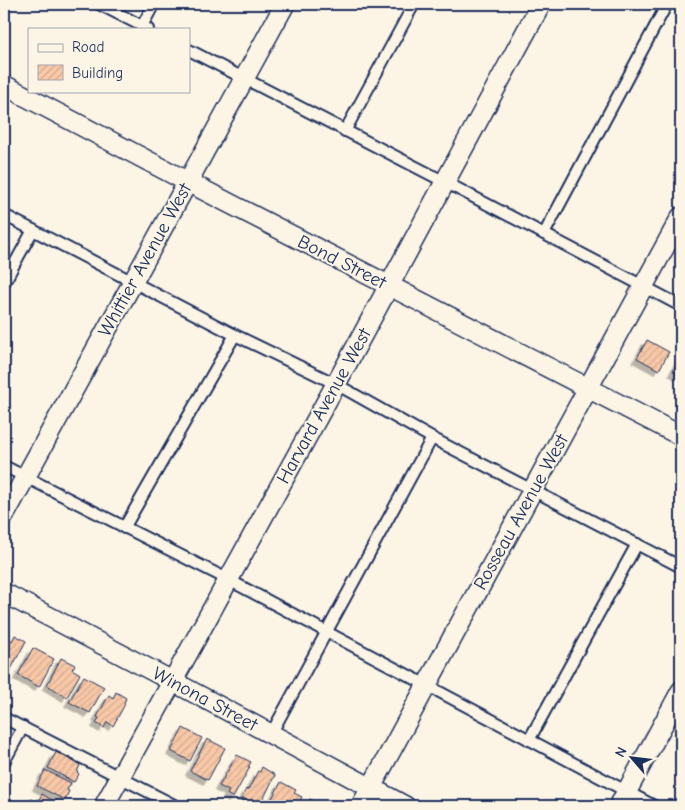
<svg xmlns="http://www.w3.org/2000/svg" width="685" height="810" font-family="'Comic Neue',sans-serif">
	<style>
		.building { fill: url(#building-hatch); stroke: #1b2f5e; filter: url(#shadow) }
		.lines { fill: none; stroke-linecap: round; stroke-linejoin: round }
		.service-casing { stroke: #1b2f5e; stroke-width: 14 }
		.minor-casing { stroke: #1b2f5e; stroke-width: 22 }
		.service { stroke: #fcf5e5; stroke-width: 10 }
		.minor { stroke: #fcf5e5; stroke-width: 19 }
		.labels { text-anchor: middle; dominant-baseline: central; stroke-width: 4; stroke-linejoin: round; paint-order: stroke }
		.street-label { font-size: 19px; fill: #1b2f5e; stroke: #fcf5e5 }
	</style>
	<defs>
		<pattern id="building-hatch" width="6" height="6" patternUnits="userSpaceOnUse" patternTransform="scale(1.25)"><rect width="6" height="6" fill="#f8c8a7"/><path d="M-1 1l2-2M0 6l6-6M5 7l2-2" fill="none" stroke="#d4ac92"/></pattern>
		<filter id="shadow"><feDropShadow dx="-4.5" dy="4.5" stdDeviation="0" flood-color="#0004"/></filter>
	</defs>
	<rect width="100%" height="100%" fill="#fcf5e5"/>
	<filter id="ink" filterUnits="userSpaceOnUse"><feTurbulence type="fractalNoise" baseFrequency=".02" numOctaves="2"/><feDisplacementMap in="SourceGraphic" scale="10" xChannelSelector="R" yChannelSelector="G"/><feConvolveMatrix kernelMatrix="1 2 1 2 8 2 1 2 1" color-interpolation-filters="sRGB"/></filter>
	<g filter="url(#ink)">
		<g class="building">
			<path d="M 647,340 L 669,352 L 659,370 L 637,358 Z"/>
			<path d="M 681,356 L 681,376 L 673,371 Z"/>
			<path d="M 15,635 L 26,641 L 10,671 L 4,668 L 4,640 L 5,638 L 12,641 Z"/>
			<path d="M 33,648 L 54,659 L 39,687 L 18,675 Z"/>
			<path d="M 61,658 L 75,665 L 72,669 L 80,674 L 67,697 L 47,685 Z"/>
			<path d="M 84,676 L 104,687 L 90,713 L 69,702 Z"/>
			<path d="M 116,692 L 126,698 L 124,703 L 125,704 L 113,726 L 107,722 L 104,728 L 96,723 L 99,718 L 97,717 L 109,695 L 113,698 Z"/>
			<path d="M 183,728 L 202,738 L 190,761 L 171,751 Z"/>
			<path d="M 207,739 L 225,748 L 208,780 L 190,771 Z"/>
			<path d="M 56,752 L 80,765 L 77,772 L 79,774 L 74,782 L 48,768 Z"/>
			<path d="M 237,755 L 251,762 L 248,767 L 250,767 L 233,798 L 227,794 L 229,791 L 219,786 Z"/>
			<path d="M 262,767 L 275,775 L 260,806 L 259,806 L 242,798 L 246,789 L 248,790 L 258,771 L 260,772 Z"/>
			<path d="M 45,770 L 71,783 L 67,790 L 69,791 L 65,800 L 37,786 Z"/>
			<path d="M 281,782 L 296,790 L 294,793 L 302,797 L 297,806 L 268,806 Z"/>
			<path d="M 42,794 L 55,802 L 53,806 L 27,806 L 31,799 L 37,803 Z"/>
			<path d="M 310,799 L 324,806 L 306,806 Z"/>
		</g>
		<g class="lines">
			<g class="service-casing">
				<g id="service">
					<path d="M 99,4 L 148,29"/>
					<path d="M 142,26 L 154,4"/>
					<path d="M 189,50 L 445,182 L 681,306"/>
					<path d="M 345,131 L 414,4"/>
					<path d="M 4,215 L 235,335 L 336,384 L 432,438 L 681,567"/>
					<path d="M 544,234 L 667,4"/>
					<path d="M 4,283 L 33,230"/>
					<path d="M 4,466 L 229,580 L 654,806"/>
					<path d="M 124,528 L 235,335"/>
					<path d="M 4,718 L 176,806"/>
					<path d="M 271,734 L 432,438"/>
					<path d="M 529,740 L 637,544"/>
					<path d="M 4,762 L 23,727"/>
				</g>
			</g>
			<g class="minor-casing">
				<g id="minor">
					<path d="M 4,85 L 188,182 L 681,436"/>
					<path d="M 4,516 L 133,282 L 285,4"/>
					<path d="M 4,593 L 172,681 L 405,806"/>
					<path d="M 104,806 L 336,384 L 541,4"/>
					<path d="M 361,806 L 681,217"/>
					<path d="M 619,806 L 681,691"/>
				</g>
			</g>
			<use href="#service" class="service"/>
			<use href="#minor" class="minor"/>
		</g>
	</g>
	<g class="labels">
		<g class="street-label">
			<text transform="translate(145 260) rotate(-61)">Whittier Avenue West</text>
			<text transform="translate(342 262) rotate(27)">Bond Street</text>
			<text transform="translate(324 406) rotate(-61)">Harvard Avenue West</text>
			<text transform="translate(521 512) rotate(-61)">Rosseau Avenue West</text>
			<text transform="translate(205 699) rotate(28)">Winona Street</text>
		</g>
	</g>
	<rect width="685" height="810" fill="none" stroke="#fcf5e5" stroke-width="20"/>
	<rect x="10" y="10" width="665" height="790" fill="none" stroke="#1b2f5e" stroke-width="2" filter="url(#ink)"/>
	<rect x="28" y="28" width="162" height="65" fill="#fcf5e5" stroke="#a2a6af"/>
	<rect x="38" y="44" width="25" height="8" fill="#fcf5e5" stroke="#a2a6af"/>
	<text x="72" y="52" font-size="15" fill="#1b2f5e">Road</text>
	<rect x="38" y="65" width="25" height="15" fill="url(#building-hatch)" stroke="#a2a6af"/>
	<text x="72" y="78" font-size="15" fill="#1b2f5e">Building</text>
	<g transform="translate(632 758) rotate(298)" stroke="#fcf5e5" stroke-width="4" paint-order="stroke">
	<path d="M0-4L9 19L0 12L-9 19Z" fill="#1b2f5e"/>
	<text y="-8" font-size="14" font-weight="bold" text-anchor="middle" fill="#1b2f5e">N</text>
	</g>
</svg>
